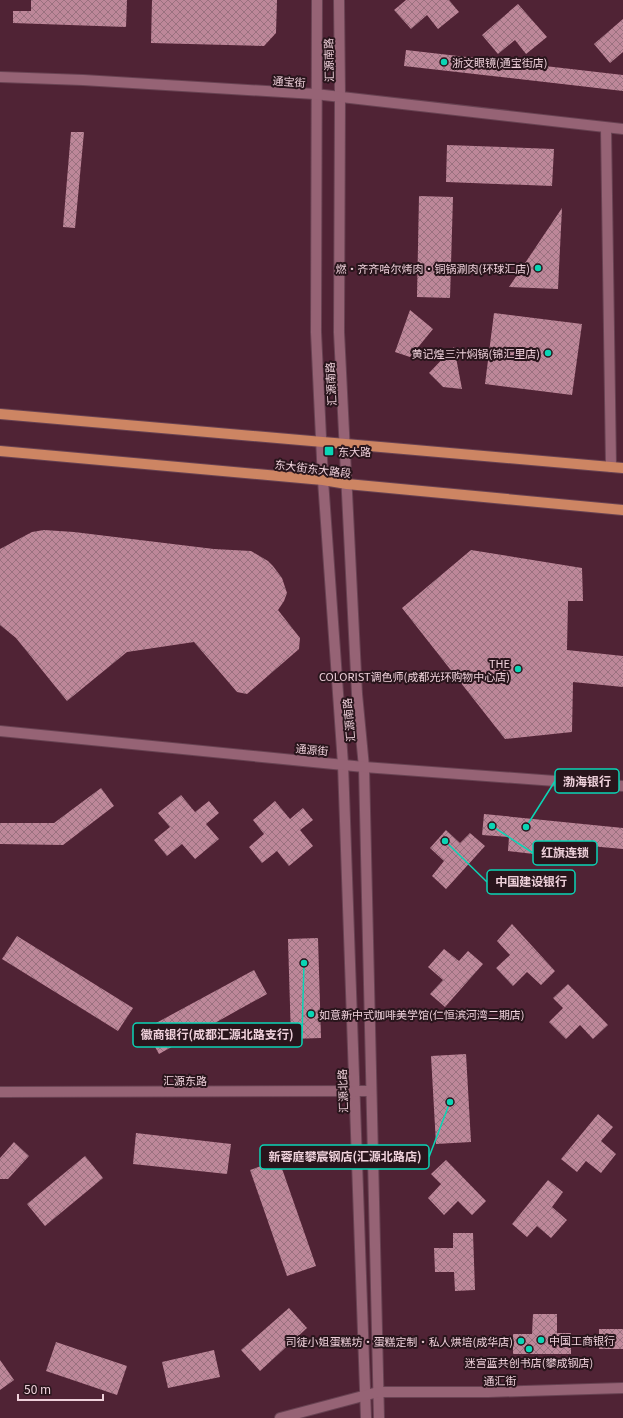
<svg xmlns="http://www.w3.org/2000/svg" width="623" height="1418" font-family="Georgia,'Noto Sans SC',serif">
	<style>
		.building { fill: url(#building-cross-hatch) }
		.lines { fill: none; stroke-linecap: round; stroke-linejoin: round }
		.minor-casing { stroke: #684252; stroke-width: 12 }
		.major-casing { stroke: #684252; stroke-width: 12 }
		.minor { stroke: #966375; stroke-width: 10 }
		.major { stroke: #cd8563; stroke-width: 10 }
		.poi-dot { fill: #0ad5b5; stroke: #29151c; stroke-width: 1.5 }
		.labels { text-anchor: middle; dominant-baseline: central; stroke-width: 4; stroke-linejoin: round; paint-order: stroke }
		.street-label { font-size: 11px; fill: #efd1db; stroke: #29151c }
		.poi-label { font-size: 11px; fill: #efd1db; stroke: #29151c; text-anchor: start }
		.leader { fill: none; stroke: #0ad5b5; stroke-width: 1.5 }
		.callout-dot { fill: #0ad5b5; stroke: #29151c; stroke-width: 1.5 }
		.callout { fill: #29151c; stroke: #0ad5b5; stroke-width: 1.5 }
		.callout-label { font-size: 12px; text-anchor: middle; font-weight: bold; fill: #efd1db }
	</style>
	<defs>
		<pattern id="building-cross-hatch" width="8" height="8" patternUnits="userSpaceOnUse"><rect width="8" height="8" fill="#bd8799"/><path d="M0 0l8 8M0 8l8-8" fill="none" stroke="#9a717f"/></pattern>
	</defs>
	<rect width="100%" height="100%" fill="#502335"/>
	<g class="building">
		<path d="M 31,0 L 127,0 L 126,27 L 13,23 L 13,11 L 31,11 Z"/>
		<path d="M 152,0 L 277,0 L 276,33 L 264,46 L 151,43 Z"/>
		<path d="M 406,0 L 449,0 L 459,12 L 438,29 L 427,15 L 411,29 L 394,10 Z"/>
		<path d="M 518,4 L 547,37 L 526,54 L 515,40 L 498,54 L 482,35 Z"/>
		<path d="M 623,19 L 623,52 L 610,63 L 594,44 Z"/>
		<path d="M 406,50 L 623,75 L 623,91 L 404,66 Z"/>
		<path d="M 71,132 L 84,132 L 75,228 L 63,227 Z"/>
		<path d="M 447,145 L 554,149 L 552,186 L 446,182 Z"/>
		<path d="M 419,196 L 453,197 L 450,298 L 417,297 Z"/>
		<path d="M 562,208 L 558,289 L 509,287 Z"/>
		<path d="M 410,310 L 433,329 L 410,357 L 395,352 Z"/>
		<path d="M 494,313 L 582,324 L 572,395 L 485,384 Z"/>
		<path d="M 454,347 L 462,389 L 443,387 L 429,373 Z"/>
		<path d="M 44,530 L 74,532 L 214,549 L 251,551 L 268,561 L 273,566 L 282,578 L 287,593 L 284,601 L 278,610 L 300,638 L 299,649 L 247,694 L 237,692 L 194,642 L 127,652 L 67,701 L 16,638 L 0,625 L 0,549 L 32,532 Z"/>
		<path d="M 471,550 L 582,568 L 583,601 L 568,601 L 567,650 L 623,656 L 623,687 L 573,682 L 572,732 L 505,739 L 402,608 Z"/>
		<path d="M 101,788 L 114,806 L 63,845 L 0,844 L 0,823 L 54,823 Z"/>
		<path d="M 181,795 L 195,812 L 209,801 L 219,813 L 206,824 L 219,839 L 195,859 L 182,844 L 167,856 L 154,840 L 170,827 L 158,813 Z"/>
		<path d="M 275,801 L 290,819 L 303,808 L 313,820 L 300,830 L 313,846 L 289,866 L 277,851 L 262,863 L 249,847 L 264,834 L 253,820 Z"/>
		<path d="M 484,814 L 623,828 L 623,849 L 579,845 L 577,859 L 508,851 L 509,837 L 482,835 Z"/>
		<path d="M 446,830 L 460,843 L 470,833 L 485,846 L 446,889 L 432,876 L 444,861 L 430,848 Z"/>
		<path d="M 512,924 L 555,971 L 541,985 L 527,972 L 513,986 L 496,968 L 510,955 L 497,941 Z"/>
		<path d="M 17,936 L 133,1008 L 118,1031 L 2,959 Z"/>
		<path d="M 318,938 L 321,1038 L 291,1039 L 288,939 Z"/>
		<path d="M 444,949 L 459,961 L 468,951 L 483,964 L 445,1007 L 430,994 L 443,980 L 428,967 Z"/>
		<path d="M 254,970 L 267,994 L 159,1054 L 145,1029 Z"/>
		<path d="M 568,984 L 608,1025 L 593,1039 L 580,1025 L 566,1039 L 549,1022 L 563,1008 L 553,998 Z"/>
		<path d="M 466,1054 L 471,1142 L 436,1144 L 431,1056 Z"/>
		<path d="M 598,1114 L 613,1127 L 601,1141 L 616,1154 L 601,1173 L 586,1161 L 577,1172 L 561,1159 Z"/>
		<path d="M 136,1133 L 231,1144 L 227,1174 L 133,1164 Z"/>
		<path d="M 14,1142 L 29,1156 L 8,1179 L 0,1179 L 0,1158 Z"/>
		<path d="M 85,1156 L 103,1178 L 45,1226 L 27,1204 Z"/>
		<path d="M 279,1160 L 316,1266 L 287,1276 L 250,1170 Z"/>
		<path d="M 446,1160 L 486,1201 L 472,1215 L 458,1201 L 444,1215 L 428,1198 L 441,1184 L 431,1174 Z"/>
		<path d="M 548,1180 L 563,1192 L 552,1207 L 567,1220 L 551,1238 L 537,1226 L 527,1237 L 512,1224 Z"/>
		<path d="M 453,1233 L 473,1233 L 475,1290 L 455,1291 L 454,1272 L 435,1272 L 434,1248 L 453,1248 Z"/>
		<path d="M 289,1308 L 307,1328 L 260,1371 L 241,1350 Z"/>
		<path d="M 533,1314 L 557,1314 L 557,1333 L 571,1333 L 571,1354 L 513,1354 L 513,1334 L 532,1334 Z"/>
		<rect x="599" y="1329" width="24" height="20"/>
		<path d="M 56,1342 L 127,1366 L 117,1395 L 46,1371 Z"/>
		<path d="M 214,1350 L 220,1377 L 168,1388 L 162,1362 Z"/>
		<path d="M 0,1360 L 14,1380 L 0,1390 Z"/>
	</g>
	<g class="lines">
		<g class="minor-casing">
			<g id="minor">
				<path d="M 317,0 L 316,332 L 323,480 L 343,764 L 366,1418"/>
				<path d="M 339,0 L 340,96 L 339,332 L 357,694 L 364,767 L 379,1418"/>
				<path d="M 0,77 L 83,80 L 315,94 L 623,129"/>
				<path d="M 606,128 L 611,467"/>
				<path d="M 0,731 L 364,767 L 623,786"/>
				<path d="M 0,1092 L 371,1091"/>
				<path d="M 280,1418 L 378,1392 L 488,1392 L 623,1388"/>
			</g>
		</g>
		<g class="major-casing">
			<g id="major">
				<path d="M 0,414 L 623,468"/>
				<path d="M 0,451 L 323,480 L 347,484 L 623,510"/>
			</g>
		</g>
		<use href="#minor" class="minor"/>
		<use href="#major" class="major"/>
	</g>
	<g class="poi-dot">
		<circle cx="444" cy="62" r="4"/>
		<circle cx="538" cy="268" r="4"/>
		<circle cx="548" cy="353" r="4"/>
		<rect x="324" y="446" width="10" height="10" rx="2"/>
		<circle cx="518" cy="669" r="4"/>
		<circle cx="311" cy="1014" r="4"/>
		<circle cx="541" cy="1340" r="4"/>
		<circle cx="521" cy="1341" r="4"/>
		<circle cx="529" cy="1349" r="4"/>
	</g>
	<g class="labels">
		<g class="street-label">
			<text transform="translate(328 60) rotate(-91)">汇源南路</text>
			<text transform="translate(289 81) rotate(4)">通宝街</text>
			<text transform="translate(330 384) rotate(-93)">汇源南路</text>
			<text transform="translate(313 468) rotate(7)">东大街东大路段</text>
			<text transform="translate(348 720) rotate(-95)">汇源南路</text>
			<text transform="translate(312 749) rotate(5)">通源街</text>
			<text x="185" y="1080">汇源东路</text>
			<text transform="translate(342 1091) rotate(-92)">汇源北路</text>
			<text transform="translate(500 1380) rotate(-1)">通汇街</text>
		</g>
		<g class="poi-label">
			<text x="452" y="62">浙文眼镜(通宝街店)</text>
			<text x="530" y="268" text-anchor="end">燃·齐齐哈尔烤肉·铜锅涮肉(环球汇店)</text>
			<text x="540" y="353" text-anchor="end">黄记煌三汁焖锅(锦汇里店)</text>
			<text x="338" y="451">东大路</text>
			<text x="510" y="663" text-anchor="end">THE<tspan x="510" dy="13">COLORIST调色师(成都光环购物中心店)</tspan></text>
			<text x="319" y="1014">如意新中式咖啡美学馆(仁恒滨河湾二期店)</text>
			<text x="549" y="1340">中国工商银行</text>
			<text x="513" y="1341" text-anchor="end">司徒小姐蛋糕坊·蛋糕定制·私人烘培(成华店)</text>
			<text x="529" y="1362" text-anchor="middle">迷宫蓝共创书店(攀成钢店)</text>
		</g>
	</g>
	<path class="leader" d="M526 827L555 781M492 826L533 853M445 841L487 882M304 963L302 1035M450 1102L429 1157"/>
	<g class="callout-dot">
		<circle cx="526" cy="827" r="4"/>
		<circle cx="492" cy="826" r="4"/>
		<circle cx="445" cy="841" r="4"/>
		<circle cx="304" cy="963" r="4"/>
		<circle cx="450" cy="1102" r="4"/>
	</g>
	<g class="callout">
		<rect x="555" y="769" width="64" height="24" rx="4"/>
		<rect x="533" y="841" width="64" height="24" rx="4"/>
		<rect x="487" y="870" width="88" height="24" rx="4"/>
		<rect x="133" y="1023" width="169" height="24" rx="4"/>
		<rect x="260" y="1145" width="169" height="24" rx="4"/>
	</g>
	<g class="callout-label">
		<text x="587" y="786">渤海银行</text>
		<text x="565" y="857">红旗连锁</text>
		<text x="531" y="886">中国建设银行</text>
		<text x="217" y="1039">徽商银行(成都汇源北路支行)</text>
		<text x="345" y="1161">新蓉庭攀宸钢店(汇源北路店)</text>
	</g>
	<path d="M18 1394v6h85v-6" fill="none" stroke="#efd1db" stroke-width="2"/>
	<text x="24" y="1394" font-size="12" fill="#efd1db" stroke="#29151c" stroke-width="3" paint-order="stroke">50 m</text>
</svg>
